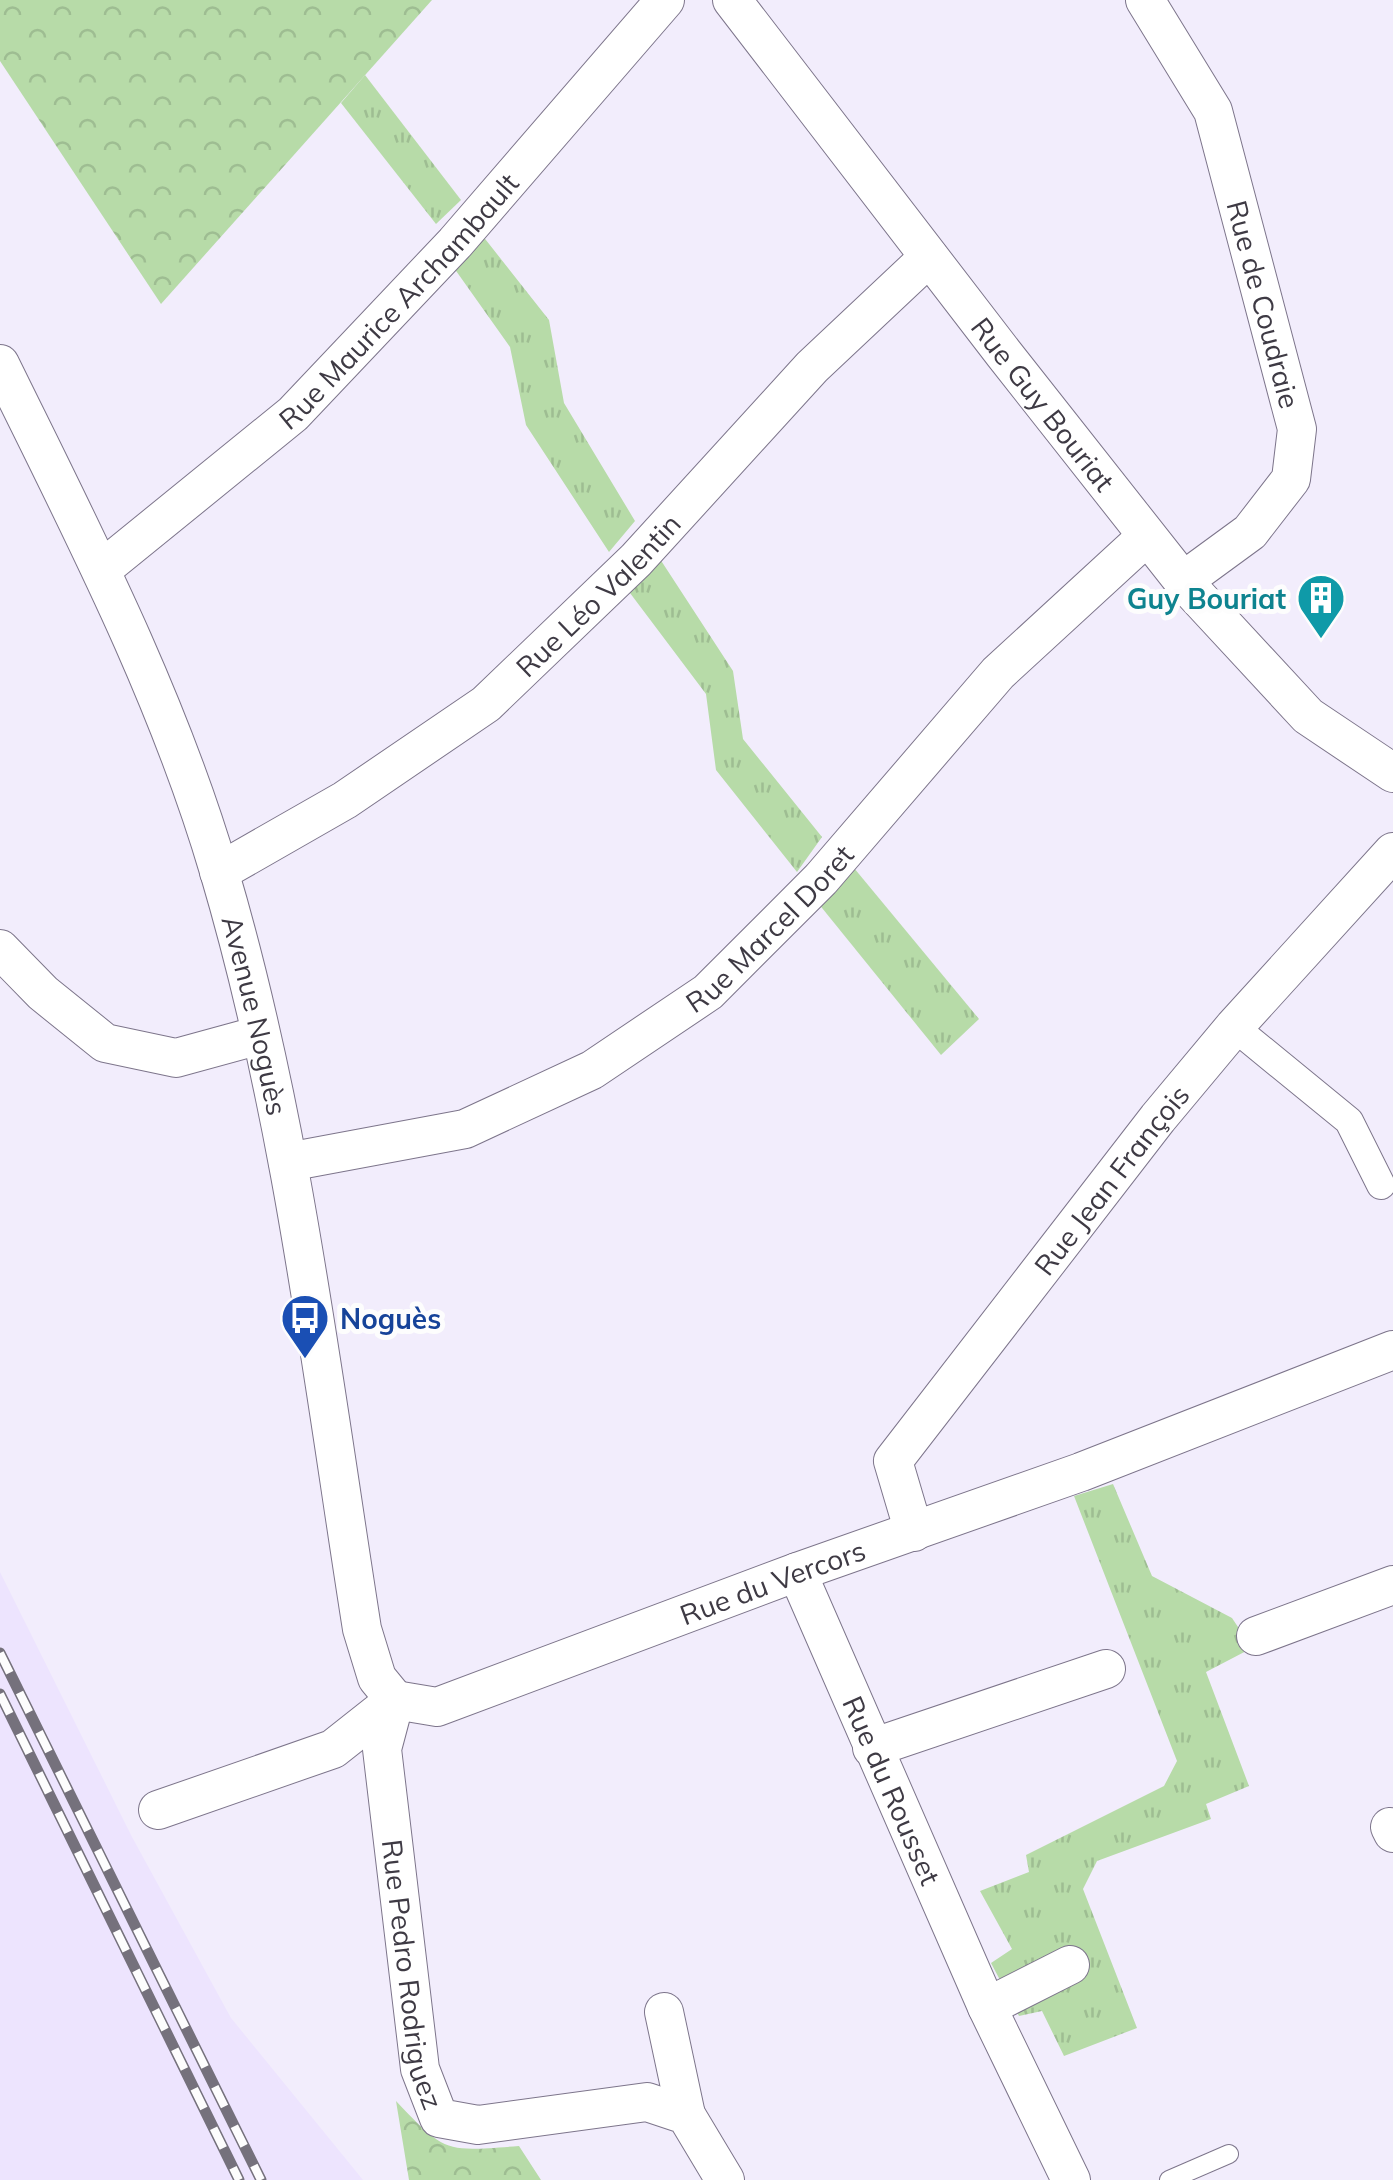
<svg xmlns="http://www.w3.org/2000/svg" width="1393" height="2180" font-family="Mulish,sans-serif">
	<style>
		.built { fill: #ede4fe }
		.grass { fill: url(#grass-tufts) }
		.park { fill: url(#park-crowns) }
		.lines { fill: none; stroke-linecap: round; stroke-linejoin: round }
		.service-casing { stroke: #7d758b; stroke-width: 20 }
		.pedestrian-casing { stroke: #7d758b; stroke-width: 30 }
		.minor-casing { stroke: #7d758b; stroke-width: 40 }
		.service { stroke: #fff; stroke-width: 18 }
		.pedestrian { stroke: #fff; stroke-width: 28 }
		.minor { stroke: #fff; stroke-width: 38 }
		.rail-casing { stroke: #75717c; stroke-width: 11 }
		.rail { stroke: #fdfdfd; stroke-width: 8; stroke-dasharray: 22; stroke-linecap: butt }
		.labels { text-anchor: middle; dominant-baseline: central; stroke-width: 10; stroke-linejoin: round; paint-order: stroke }
		.street-label { font-size: 28px; fill: #3e3a44; stroke: #fdfdfd }
		.culture-label { font-size: 28px; font-weight: bold; fill: #0d838f; stroke: #fdfdfd; text-anchor: end }
		.transit-label { font-size: 28px; font-weight: bold; fill: #164399; stroke: #fdfdfd; text-anchor: start }
	</style>
	<defs>
		<pattern id="grass-tufts" width="24" height="20" patternUnits="userSpaceOnUse" patternTransform="scale(2.5)"><rect width="24" height="20" fill="#b7dba8"/><path d="M3 7l-1-3M5 7V3M7 7l1-3M15 17l-1-3M17 17v-4M19 17l1-3" fill="none" stroke="#9ebd92"/></pattern>
		<pattern id="park-crowns" width="20" height="18" patternUnits="userSpaceOnUse" patternTransform="scale(2.5)"><rect width="20" height="18" fill="#b7dba8"/><path d="M2 6a3 3 0 1 1 6 0M12 15a3 3 0 1 1 6 0" fill="none" stroke="#9ebd92"/></pattern>
	</defs>
	<rect width="100%" height="100%" fill="#f2edfc"/>
	<path class="built" d="M 0,1572 L 132,1837 L 231,2018 L 363,2180 L 0,2180 Z"/>
	<g class="grass">
		<path d="M 365,75 L 461,200 L 436,224 L 341,103 Z"/>
		<path d="M 482,235 L 549,320 L 564,403 L 635,521 L 609,552 L 526,425 L 510,347 L 454,268 Z"/>
		<path d="M 660,559 L 733,671 L 743,739 L 822,837 L 797,872 L 716,770 L 706,694 L 630,593 Z"/>
		<path d="M 854,868 L 979,1019 L 941,1055 L 818,903 Z"/>
		<path d="M 1113,1484 L 1152,1576 L 1232,1618 L 1252,1648 L 1206,1672 L 1249,1786 L 1206,1804 L 1211,1819 L 1097,1861 L 1083,1889 L 1137,2028 L 1064,2056 L 1042,2011 L 1019,2016 L 991,1963 L 1012,1949 L 980,1891 L 1029,1872 L 1026,1855 L 1164,1786 L 1177,1761 L 1074,1496 Z"/>
	</g>
	<g class="park">
		<path d="M 0,0 L 432,0 L 161,304 L 0,61 Z"/>
		<path d="M 396,2101 C 447,2155 446,2151 519,2146 L 541,2180 L 409,2180 Z"/>
	</g>
	<g class="lines">
		<g class="service-casing">
			<path id="service" d="M 1169,2180 L 1229,2154"/>
		</g>
		<g class="pedestrian-casing">
			<path id="pedestrian" d="M 1234,1027 L 1349,1121 L 1381,1185"/>
		</g>
		<g class="minor-casing">
			<g id="minor">
				<path id="s1" d="M 732,0 L 1004,354 L 1183,581 L 1308,716 L 1393,773"/>
				<path id="s2" d="M 1145,0 L 1213,111 L 1297,429 L 1291,479 L 1250,532 L 1183,581"/>
				<path id="s3" d="M 0,364 C 81,529 167,694 219,871 C 292,1117 322,1376 362,1629 L 377,1678 L 395,1700"/>
				<path id="s4" d="M 101,570 L 293,414 L 455,243 L 665,0"/>
				<path id="s5" d="M 219,872 L 345,800 L 486,704 L 636,560 L 812,367 L 929,257"/>
				<path d="M 0,949 L 43,993 L 105,1043 L 176,1058 L 260,1035"/>
				<path id="s6" d="M 288,1162 L 465,1129 L 592,1070 L 708,992 L 821,879 L 998,673 L 1146,537"/>
				<path id="s7" d="M 914,1532 L 893,1461 L 1158,1118 L 1234,1027 L 1393,852"/>
				<path id="s8" d="M 797,1572 L 987,2007 L 1071,2180"/>
				<path d="M 1256,1636 L 1393,1585"/>
				<path id="s9" d="M 395,1700 L 382,1749 L 420,2069 L 439,2118 L 478,2125 L 647,2102 L 686,2115 L 725,2180"/>
				<path d="M 872,1748 L 1106,1669"/>
				<path id="s10" d="M 158,1810 L 333,1749 L 395,1700 L 437,1707 L 797,1572 L 1081,1472 L 1393,1350"/>
				<path d="M 1390,1827 L 1393,1833"/>
				<path d="M 987,2007 L 1070,1965"/>
				<path d="M 664,2012 L 686,2115"/>
			</g>
		</g>
		<use href="#service" class="service"/>
		<use href="#pedestrian" class="pedestrian"/>
		<use href="#minor" class="minor"/>
		<g class="rail-casing">
			<g id="rail">
				<path d="M 0,1653 L 261,2180"/>
				<path d="M 0,1694 L 239,2180"/>
			</g>
		</g>
		<use href="#rail" class="rail"/>
	</g>
	<defs>
		<g id="building-pin" transform="scale(2.5)"><path d="M0 17L-7.5 6A9.5 9.5 0 1 1 7.5 6Z" fill="#0f9aa8" stroke="#fdfdfd"/><path d="M-4-6H4V6H1V3H-1V6H-4ZM-2.5-4.3h1.7v1.8h-1.7ZM.8-4.3h1.7v1.8H.8ZM-2.5-1h1.7V.8h-1.7ZM.8-1h1.7V.8H.8Z" fill="#fff"/></g>
		<g id="bus-pin" transform="scale(2.5)"><path d="M0 17L-7.5 6A9.5 9.5 0 1 1 7.5 6Z" fill="#1a4fb4" stroke="#fdfdfd"/><path d="M-5-6H5V4H4V6H2V4H-2V6H-4V4H-5ZM-3.5-4V0h7V-4ZM-3.5 1.2v1.5H-2V1.2ZM2 1.2v1.5H3.5V1.2Z" fill="#fff"/></g>
	</defs>
	<g fill-rule="evenodd">
		<use href="#building-pin" x="1321" y="598"/>
		<use href="#bus-pin" x="305" y="1318"/>
	</g>
	<g class="labels">
		<g class="street-label">
			<text stroke="none"><textPath href="#s4" startOffset="402">Rue Maurice Archambault</textPath></text>
			<text stroke="none"><textPath href="#s2" startOffset="330">Rue de Coudraie</textPath></text>
			<text stroke="none"><textPath href="#s1" startOffset="510">Rue Guy Bouriat</textPath></text>
			<text stroke="none"><textPath href="#s5" startOffset="472">Rue Léo Valentin</textPath></text>
			<text stroke="none"><textPath href="#s6" startOffset="548">Rue Marcel Doret</textPath></text>
			<text stroke="none"><textPath href="#s3" startOffset="702">Avenue Noguès</textPath></text>
			<text stroke="none"><textPath href="#s7" startOffset="430">Rue Jean François</textPath></text>
			<text stroke="none"><textPath href="#s10" startOffset="665">Rue du Vercors</textPath></text>
			<text stroke="none"><textPath href="#s8" startOffset="238">Rue du Rousset</textPath></text>
			<text stroke="none"><textPath href="#s9" startOffset="278">Rue Pedro Rodriguez</textPath></text>
		</g>
		<g class="culture-label">
			<text x="1286" y="598">Guy Bouriat</text>
		</g>
		<g class="transit-label">
			<text x="340" y="1318">Noguès</text>
		</g>
	</g>
</svg>
